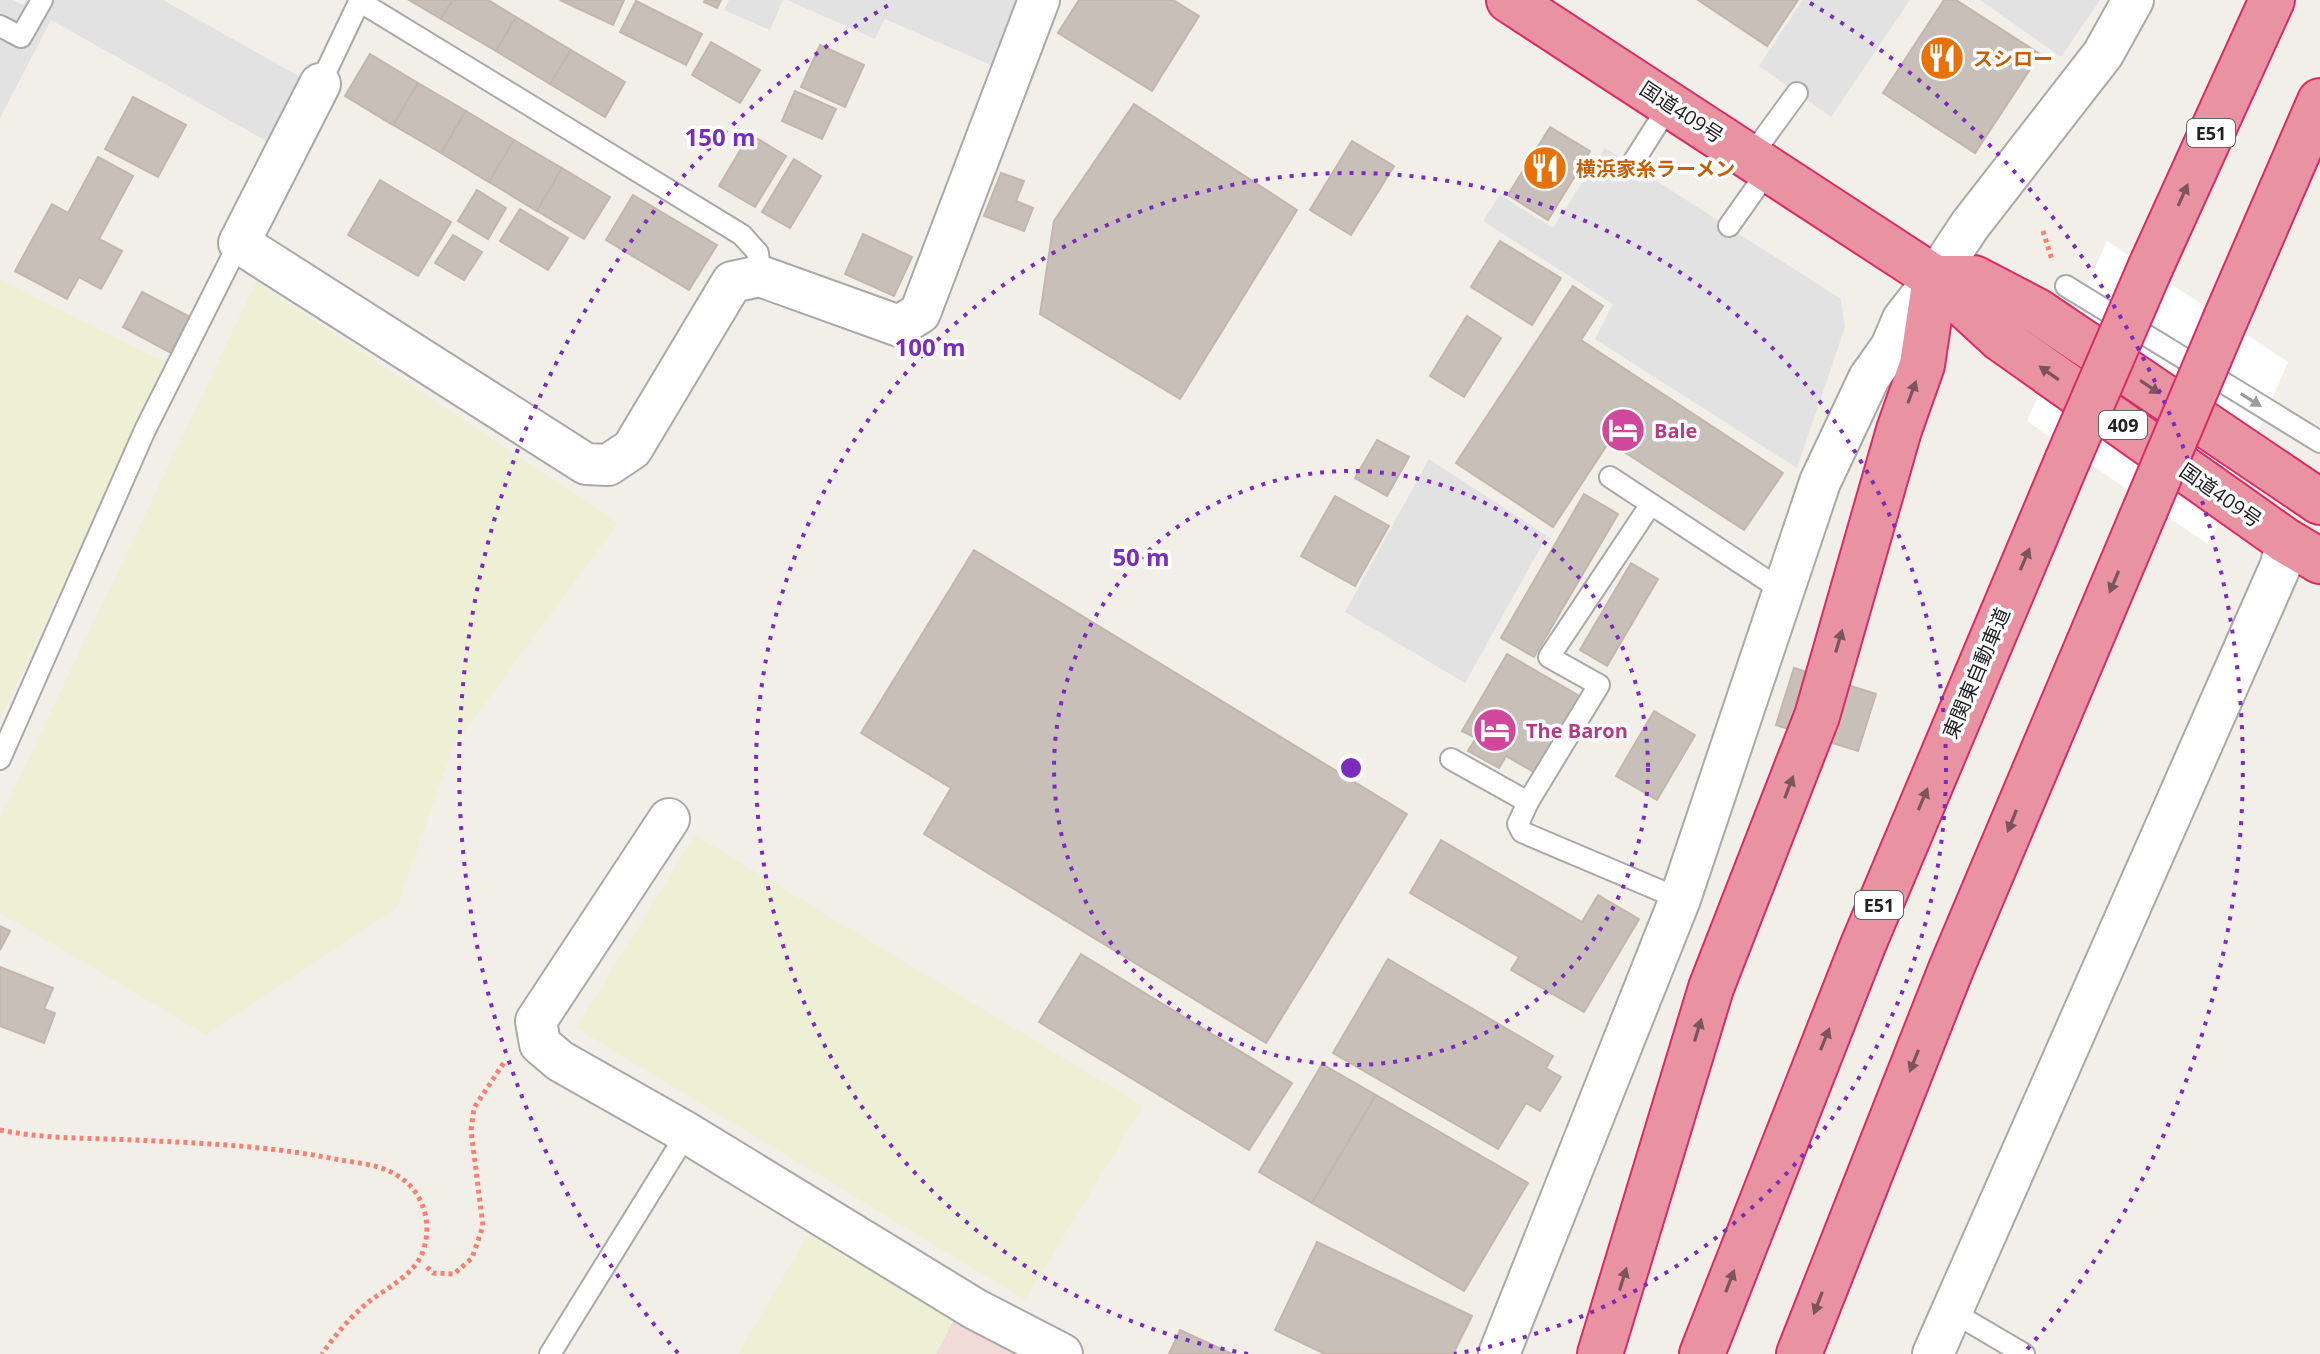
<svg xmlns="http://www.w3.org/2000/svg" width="2320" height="1354" font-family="'Open Sans','Noto Sans JP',sans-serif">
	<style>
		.commercial { fill: #f2dad9 }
		.farmland { fill: #eef0d5 }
		.parking { fill: #e2e2e2 }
		.pier { fill: #fff }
		.building { fill: #c7bfb8; stroke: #c4b6ab; stroke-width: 2 }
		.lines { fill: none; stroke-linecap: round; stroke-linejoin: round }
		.lane-casing { stroke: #a9a9a9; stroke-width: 24 }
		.street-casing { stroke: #a9a9a9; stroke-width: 44 }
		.highway-casing { stroke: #dc2a67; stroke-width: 48 }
		.path { stroke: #fa8072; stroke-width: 5; stroke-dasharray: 4 4; stroke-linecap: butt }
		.lane { stroke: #fff; stroke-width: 20 }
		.street { stroke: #fff; stroke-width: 40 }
		.highway { stroke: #e892a2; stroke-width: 44 }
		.highway-bridge-casing { stroke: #dc2a67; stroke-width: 48; stroke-linecap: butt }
		.highway-bridge { stroke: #e892a2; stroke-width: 44 }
		.oneway { fill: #7b545c }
		.oneway2 { fill: #9c9c9c }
		.ring { fill: none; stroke: #7b2cbf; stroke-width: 4; stroke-dasharray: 4 8 }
		.labels { text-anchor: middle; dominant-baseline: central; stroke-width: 7; stroke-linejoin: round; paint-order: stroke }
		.shield { fill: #fff; stroke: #646464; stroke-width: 2 }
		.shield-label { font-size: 18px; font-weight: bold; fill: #222 }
		.food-label { font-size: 20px; font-weight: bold; fill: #c56008; stroke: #fff; text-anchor: start }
		.street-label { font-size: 20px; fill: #222; stroke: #fff }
		.hotel-label { font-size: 20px; font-weight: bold; fill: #b23c85; stroke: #fff; text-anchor: start }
		.centre { fill: #7b2cbf; stroke: #fff; stroke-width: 4 }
		.ring-label { font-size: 24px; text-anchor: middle; font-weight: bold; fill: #7b2cbf; stroke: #fff; stroke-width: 7; stroke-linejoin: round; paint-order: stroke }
	</style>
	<rect width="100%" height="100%" fill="#f2efe9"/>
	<path class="commercial" d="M 954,1319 L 1023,1354 L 936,1354 Z"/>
	<g class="farmland">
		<path d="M 0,279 L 165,362 L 0,720 Z"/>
		<path d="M 256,282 L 618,523 L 453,747 L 397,908 L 206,1035 L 0,913 L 0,818 Z"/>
		<path d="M 695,835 L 1143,1106 L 1025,1300 L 576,1028 Z"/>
		<path d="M 809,1233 L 954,1319 L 936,1354 L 738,1354 Z"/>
	</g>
	<g class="parking">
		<path d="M 0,0 L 13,0 L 23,5 L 26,0 L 163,0 L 306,80 L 270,143 L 51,20 L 0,118 Z"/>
		<path d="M 729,0 L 783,0 L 770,30 L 724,10 Z"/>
		<path d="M 787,0 L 1022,0 L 993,66 L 885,19 L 875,39 Z"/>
		<path d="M 1803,0 L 1910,0 L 1831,117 L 1759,66 Z"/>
		<path d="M 1980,0 L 2100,0 L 2061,57 Z"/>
		<path d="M 1605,148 L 1841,299 L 1845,327 L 1797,468 L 1595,339 L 1613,304 L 1483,221 L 1500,195 L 1553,228 Z"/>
		<path d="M 1429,459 L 1547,536 L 1465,683 L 1345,612 Z"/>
	</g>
	<path class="pier" d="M 2107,241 L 2288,362 L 2209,545 L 2027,421 Z"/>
	<g class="building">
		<path d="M 409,0 L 453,0 L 441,19 Z"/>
		<path d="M 453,0 L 488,0 L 516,17 L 496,51 L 441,19 Z"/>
		<path d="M 560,0 L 624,0 L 613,25 Z"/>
		<path d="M 705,0 L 721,0 L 717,8 L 704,2 Z"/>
		<path d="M 1079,0 L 1173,0 L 1199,16 L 1152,91 L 1058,33 Z"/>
		<path d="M 1698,0 L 1798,0 L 1767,46 Z"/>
		<path d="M 1944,0 L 1956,0 L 2040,54 L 1975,153 L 1883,93 Z"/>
		<path d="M 636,1 L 702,34 L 686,65 L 620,32 Z"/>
		<path d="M 516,17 L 571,50 L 550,84 L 496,51 Z"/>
		<path d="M 711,42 L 760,70 L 740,103 L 692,75 Z"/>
		<path d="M 820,45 L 864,65 L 845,107 L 801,87 Z"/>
		<path d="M 571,50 L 625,82 L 605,117 L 550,84 Z"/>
		<path d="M 370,54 L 418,83 L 393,125 L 345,96 Z"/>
		<path d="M 418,83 L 466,111 L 441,153 L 393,125 Z"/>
		<path d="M 795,91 L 836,109 L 822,139 L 782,121 Z"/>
		<path d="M 133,97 L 186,125 L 158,177 L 105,149 Z"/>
		<path d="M 1134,104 L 1297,210 L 1180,399 L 1040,314 L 1054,221 Z"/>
		<path d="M 466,111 L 514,140 L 489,182 L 441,153 Z"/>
		<path d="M 1550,127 L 1590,151 L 1548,220 L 1508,195 Z"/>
		<path d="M 750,134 L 786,156 L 755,207 L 719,186 Z"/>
		<path d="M 514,140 L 562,168 L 537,211 L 489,182 Z"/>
		<path d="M 1352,141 L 1394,166 L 1351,235 L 1310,210 Z"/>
		<path d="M 98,157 L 133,176 L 99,239 L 122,251 L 101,289 L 79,277 L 67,299 L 15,271 L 52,204 L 68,213 Z"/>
		<path d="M 794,159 L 821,176 L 790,228 L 762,212 Z"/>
		<path d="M 562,168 L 610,197 L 584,239 L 537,211 Z"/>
		<path d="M 1001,173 L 1024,181 L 1016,201 L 1033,208 L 1024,231 L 984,216 Z"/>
		<path d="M 380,180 L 451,222 L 418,276 L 348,235 Z"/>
		<path d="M 477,190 L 506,208 L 488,239 L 458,221 Z"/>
		<path d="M 633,195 L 717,245 L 689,290 L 606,240 Z"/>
		<path d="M 520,209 L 568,238 L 548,270 L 500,241 Z"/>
		<path d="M 863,234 L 912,257 L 894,296 L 845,274 Z"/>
		<path d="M 453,235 L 482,252 L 464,280 L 435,263 Z"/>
		<path d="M 1500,241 L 1561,278 L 1532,325 L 1471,287 Z"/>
		<path d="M 1573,286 L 1603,306 L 1581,340 L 1783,473 L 1744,530 L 1609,442 L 1553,527 L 1456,463 Z"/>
		<path d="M 142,292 L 190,317 L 171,353 L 123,327 Z"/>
		<path d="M 1467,316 L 1501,338 L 1464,397 L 1430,376 Z"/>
		<path d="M 1377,440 L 1409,457 L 1387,496 L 1355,478 Z"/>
		<path d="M 1584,494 L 1618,514 L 1534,657 L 1501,638 Z"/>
		<path d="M 1335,496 L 1389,526 L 1355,586 L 1301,556 Z"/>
		<path d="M 974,550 L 1407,814 L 1266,1043 L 924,834 L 951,788 L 861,733 Z"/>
		<path d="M 1631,563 L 1658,579 L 1607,666 L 1580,650 Z"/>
		<path d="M 1507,654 L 1583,698 L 1539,775 L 1506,756 L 1499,768 L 1468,751 L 1476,738 L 1462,731 Z"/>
		<path d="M 1794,668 L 1876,694 L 1858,751 L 1776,725 Z"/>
		<path d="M 1654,711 L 1695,735 L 1657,800 L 1616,776 Z"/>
		<path d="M 1441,840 L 1582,922 L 1598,895 L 1639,919 L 1584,1012 L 1511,970 L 1519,957 L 1410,893 Z"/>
		<path d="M 0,926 L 10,931 L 0,950 Z"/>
		<path d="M 1081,954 L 1292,1083 L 1249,1150 L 1039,1022 Z"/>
		<path d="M 1388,959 L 1553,1056 L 1546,1068 L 1561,1077 L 1540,1111 L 1526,1103 L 1498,1149 L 1333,1053 Z"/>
		<path d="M 0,967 L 53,988 L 44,1009 L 55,1013 L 44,1043 L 0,1026 Z"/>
		<path d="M 1322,1064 L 1376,1095 L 1312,1203 L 1259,1172 Z"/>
		<path d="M 1376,1095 L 1528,1183 L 1464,1291 L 1312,1203 Z"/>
		<path d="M 1317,1242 L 1472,1316 L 1453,1354 L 1325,1354 L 1275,1330 Z"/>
		<path d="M 1180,1330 L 1232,1354 L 1169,1354 Z"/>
	</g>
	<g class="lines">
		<g class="lane-casing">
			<g id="lane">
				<path d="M 359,1 L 742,235 L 758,253 L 760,276"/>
				<path d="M 0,26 L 21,37 L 42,0"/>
				<path d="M 320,84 L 360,0"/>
				<path d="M 1751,156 L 1797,93"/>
				<path d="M 1632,164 L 1670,104"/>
				<path d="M 1729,226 L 1770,168"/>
				<path d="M 2066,286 L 2320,442"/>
				<path d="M 1610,477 L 1783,591"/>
				<path d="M 1651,504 L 1549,657 L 1599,685 L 1528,802 L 1518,824 L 1522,832 L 1680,899"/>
				<path d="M 0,759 L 145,430 L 239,243"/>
				<path d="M 1451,759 L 1528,802"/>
				<path d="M 1951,1311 L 2024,1354"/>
				<path d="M 550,1354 L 687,1133"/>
			</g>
		</g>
		<g class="street-casing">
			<g id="street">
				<path d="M 320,84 L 239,243 L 586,464 L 608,465 L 632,449 L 732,282 L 760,276 L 899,326 L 920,313 L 1039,0"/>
				<path d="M 669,819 L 536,1021 L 540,1044 L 560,1061 L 687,1133 L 975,1309 L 1062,1354"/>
				<path d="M 1499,1354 L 1680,899 L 1820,482 L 1869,378 L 1891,347 L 1903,319 L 1935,278 L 1970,225 L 2103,54 L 2133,0"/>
				<path d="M 1933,1354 L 2281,565 L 2286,541"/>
			</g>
		</g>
		<g class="highway-casing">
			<g id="highway">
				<path d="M 1509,0 L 1935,278 L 2001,339 L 2286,541 L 2320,561"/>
				<path d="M 2151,266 L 2272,0"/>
				<path d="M 1935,278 L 1974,278 L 2037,311 L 2320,502"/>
				<path d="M 2226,318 L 2320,101"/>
				<path d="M 1600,1354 L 1711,988 L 1817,716 L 1899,430 L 1922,365 L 1935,278"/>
				<path d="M 1702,1354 L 1863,945 L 2067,461"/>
				<path d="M 1799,1354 L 1951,969 L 2145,510"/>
			</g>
		</g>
		<g class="path">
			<path d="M 2043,231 L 2052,260"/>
			<path d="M 0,1130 C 44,1139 89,1138 134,1140 C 202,1143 273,1146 340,1160 C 359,1163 382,1165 398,1176 C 423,1191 433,1223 423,1251 C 416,1273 389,1287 371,1300 C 352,1315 335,1335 322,1354"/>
			<path d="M 427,1267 L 433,1273 L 454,1274 L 472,1258 L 483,1226 L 471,1130 L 474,1108 L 505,1061"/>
		</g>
		<use href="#lane" class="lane"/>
		<use href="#street" class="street"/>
		<use href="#highway" class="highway"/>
		<g class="highway-bridge-casing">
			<g id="highway-bridge">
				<path d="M 2067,461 L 2151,266"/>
				<path d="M 2145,510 L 2226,318"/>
			</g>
		</g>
		<use href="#highway-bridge" class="highway-bridge"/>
	</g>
	<defs><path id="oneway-solid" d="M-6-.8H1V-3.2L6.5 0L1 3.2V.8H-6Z" transform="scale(2)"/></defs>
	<g class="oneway">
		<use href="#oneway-solid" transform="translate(2183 195) rotate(-66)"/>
		<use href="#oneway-solid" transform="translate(2049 373) rotate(-145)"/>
		<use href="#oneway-solid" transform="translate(2150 387) rotate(34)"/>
		<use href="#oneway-solid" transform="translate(1912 392) rotate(-70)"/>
		<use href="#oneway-solid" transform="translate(2025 559) rotate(-67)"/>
		<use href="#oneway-solid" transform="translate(2114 582) rotate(113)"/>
		<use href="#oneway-solid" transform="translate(1839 641) rotate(-74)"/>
		<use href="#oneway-solid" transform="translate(1789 787) rotate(-69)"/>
		<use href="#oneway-solid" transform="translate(1923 799) rotate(-67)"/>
		<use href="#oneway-solid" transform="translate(2012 821) rotate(112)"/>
		<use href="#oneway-solid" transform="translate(1698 1030) rotate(-73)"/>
		<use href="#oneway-solid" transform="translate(1825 1039) rotate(-68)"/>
		<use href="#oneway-solid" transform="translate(1914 1061) rotate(112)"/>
		<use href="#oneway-solid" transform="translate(1623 1279) rotate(-73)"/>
		<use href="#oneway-solid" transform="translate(1730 1281) rotate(-69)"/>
		<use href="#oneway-solid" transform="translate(1818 1303) rotate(111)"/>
	</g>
	<use class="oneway2" href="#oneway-solid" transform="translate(2251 400) rotate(32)"/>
	<g class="ring">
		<circle cx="1351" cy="768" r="297"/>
		<path d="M1248 1354A595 595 0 1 1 1454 1354"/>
		<path d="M678 1353A892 892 0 0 1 892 3M1810 3A892 892 0 0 1 2024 1353"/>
	</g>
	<defs>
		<g id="restaurant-disc" transform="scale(2.3)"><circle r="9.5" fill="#e8710a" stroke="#fff"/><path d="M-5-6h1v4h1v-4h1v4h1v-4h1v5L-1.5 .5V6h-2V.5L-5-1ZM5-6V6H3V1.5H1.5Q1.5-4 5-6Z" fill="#fff"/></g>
		<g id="hotel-disc" transform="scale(2.3)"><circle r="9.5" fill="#d1479c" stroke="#fff"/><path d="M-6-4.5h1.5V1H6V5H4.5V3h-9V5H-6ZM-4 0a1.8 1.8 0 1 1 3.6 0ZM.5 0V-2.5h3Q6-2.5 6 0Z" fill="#fff"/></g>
	</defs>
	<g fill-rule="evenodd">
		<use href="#restaurant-disc" x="1942" y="58"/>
		<use href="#restaurant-disc" x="1545" y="168"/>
		<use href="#hotel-disc" x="1623" y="430"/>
		<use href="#hotel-disc" x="1495" y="730"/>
	</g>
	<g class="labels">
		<g class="shield">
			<rect x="2187" y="119" width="48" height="28" rx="6"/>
			<rect x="2099" y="411" width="48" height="28" rx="6"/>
			<rect x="1855" y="891" width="48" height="28" rx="6"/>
		</g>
		<g class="shield-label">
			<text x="2211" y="133">E51</text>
			<text x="2123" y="425">409</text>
			<text x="1879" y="905">E51</text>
		</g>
		<g class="food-label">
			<text x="1973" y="58">スシロー</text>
			<text x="1576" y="168">横浜家糸ラーメン</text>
		</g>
		<g class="street-label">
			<text transform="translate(1682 112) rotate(33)">国道409号</text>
			<text transform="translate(2221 495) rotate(35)">国道409号</text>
			<text transform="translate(1976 673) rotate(-67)">東関東自動車道</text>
		</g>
		<g class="hotel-label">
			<text x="1654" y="430">Bale</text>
			<text x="1526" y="730">The Baron</text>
		</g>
	</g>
	<circle cx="1351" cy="768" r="12" class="centre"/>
	<g class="ring-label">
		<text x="720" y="146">150 m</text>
		<text x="930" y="356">100 m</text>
		<text x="1141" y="566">50 m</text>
	</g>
</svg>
